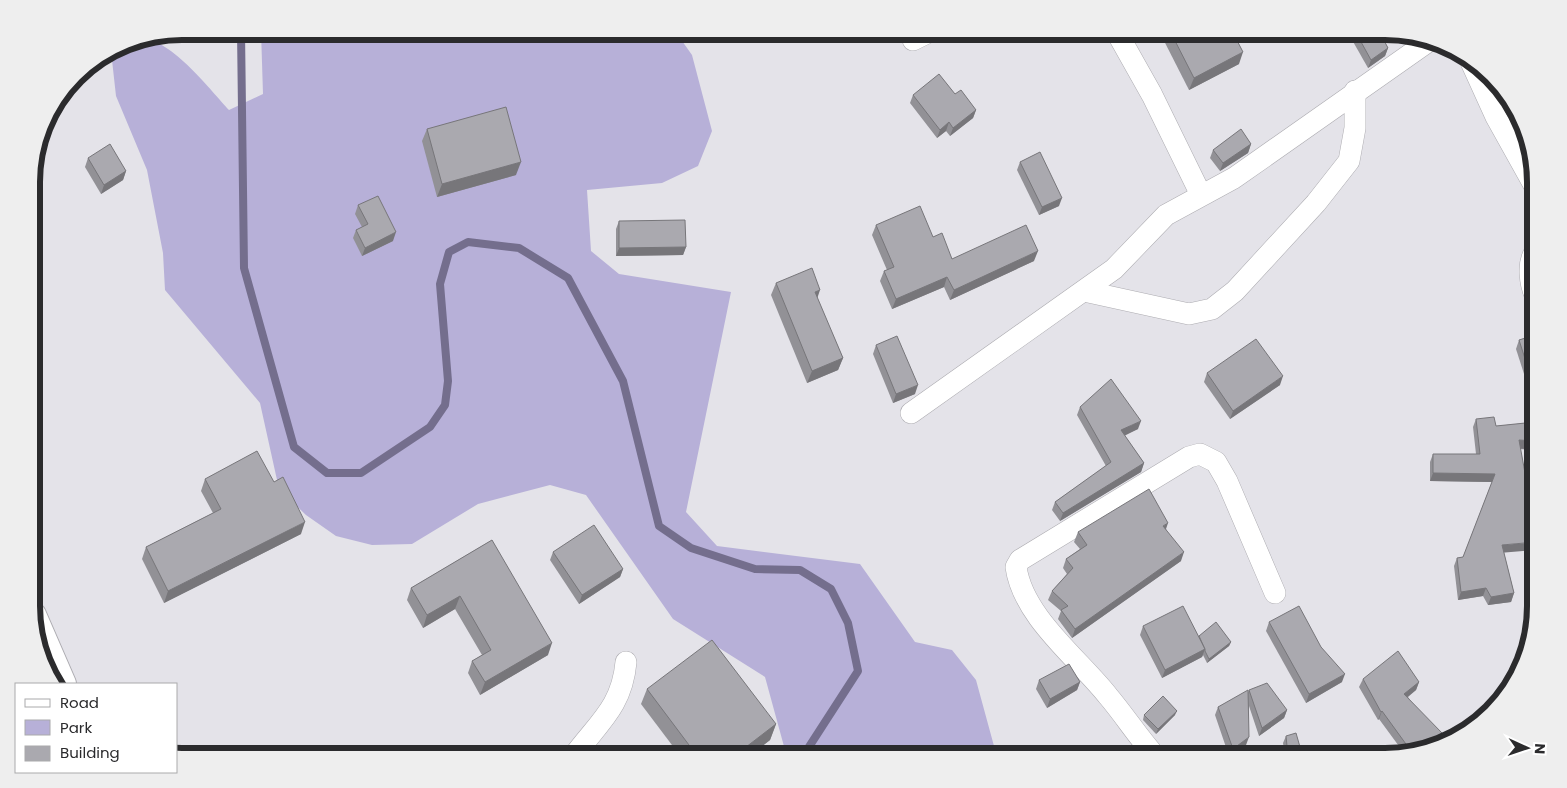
<svg xmlns="http://www.w3.org/2000/svg" width="1567" height="788" font-family="Poppins,sans-serif">
	<style>
		.green { fill: #b7b0d8 }
		.lines { fill: none; stroke-linecap: round; stroke-linejoin: round }
		.stream { stroke: #746e8d; stroke-width: 8 }
		.minor-casing { stroke: #adacb1; stroke-width: 22 }
		.tertiary-casing { stroke: #adacb1; stroke-width: 28 }
		.minor { stroke: #fff; stroke-width: 21 }
		.tertiary { stroke: #fff; stroke-width: 26 }
		.wall { fill: #929196 }
		.shaded-wall { fill: #77767a }
		.building { fill: #aaa9af; stroke: #77767a }
		.rim { fill: none; stroke: #2b2b2d; stroke-width: 6 }
	</style>
	<rect width="100%" height="100%" fill="#e4e3e9"/>
	<path class="green" d="M 261,31 L 675,31 L 692,55 L 712,131 L 698,166 L 662,183 L 587,190 L 591,251 L 619,274 L 731,292 L 686,512 L 717,546 L 860,564 L 915,642 L 952,650 L 976,680 L 997,757 L 782,757 L 785,750 L 765,677 L 673,619 L 586,495 L 550,485 L 478,504 L 412,544 L 372,545 L 336,536 L 306,515 L 279,489 L 260,403 L 165,290 L 163,253 L 147,170 L 116,96 L 112,60 C 118,54 125,45 132,41 C 162,26 211,91 229,110 L 263,94 Z"/>
	<g class="lines">
		<path class="stream" d="M 241,31 L 244,268 L 294,447 L 327,473 L 361,473 L 430,427 L 445,405 L 448,381 L 440,284 L 449,252 L 468,242 L 519,248 L 568,278 L 623,381 L 659,526 L 691,548 L 755,569 L 800,570 L 831,589 L 848,623 L 858,671 L 805,753 L 804,757"/>
		<g class="minor-casing">
			<g id="minor">
				<path d="M 1116,31 L 1152,95 L 1201,195"/>
				<path d="M 913,40 L 931,31"/>
				<path d="M 1471,62 L 1496,117 L 1535,187"/>
				<path d="M 1535,252 C 1527,263 1530,284 1535,295"/>
				<path d="M 1084,291 L 1189,314 L 1212,309 L 1235,291 L 1316,203 L 1349,161 L 1355,128 L 1355,91"/>
				<path d="M 911,413 L 1114,269 L 1166,215 L 1234,178 L 1429,41"/>
				<path d="M 573,757 C 598,723 622,707 626,662"/>
				<path d="M 1156,757 C 1138,737 1125,716 1108,696 C 1078,658 1023,617 1016,567 L 1020,560 L 1189,457 L 1200,454 L 1216,462 L 1227,481 L 1275,593"/>
			</g>
		</g>
		<g class="tertiary-casing">
			<path id="tertiary" d="M 33,615 L 63,684"/>
		</g>
		<use href="#minor" class="minor"/>
		<use href="#tertiary" class="tertiary"/>
	</g>
	<g class="wall">
		<path d="M 1159,31 L 1232,31 L 1239,64 L 1189,90 Z"/>
		<path d="M 1347,31 L 1379,31 L 1388,48 L 1385,56 L 1368,68 Z"/>
		<path d="M 955,94 L 976,110 L 973,118 L 950,136 L 946,131 L 937,138 L 910,103 L 913,95 Z"/>
		<path d="M 427,129 L 516,175 L 437,197 L 422,141 Z"/>
		<path d="M 1251,144 L 1248,153 L 1220,171 L 1210,158 L 1213,150 Z"/>
		<path d="M 88,158 L 126,171 L 123,180 L 101,194 L 85,167 Z"/>
		<path d="M 1020,162 L 1059,206 L 1039,215 L 1017,170 Z"/>
		<path d="M 358,205 L 393,241 L 362,256 L 353,238 L 356,230 L 362,227 L 355,214 Z"/>
		<path d="M 619,221 L 686,247 L 683,255 L 616,256 L 616,229 Z"/>
		<path d="M 876,225 L 933,237 L 952,259 L 1034,261 L 950,300 L 944,287 L 892,309 L 880,281 L 884,271 L 887,270 L 872,235 Z"/>
		<path d="M 776,283 L 817,299 L 843,358 L 838,370 L 807,383 L 771,295 Z"/>
		<path d="M 1535,335 L 1535,373 L 1525,377 L 1516,349 L 1519,340 Z"/>
		<path d="M 876,345 L 915,394 L 893,403 L 873,354 Z"/>
		<path d="M 1207,373 L 1280,385 L 1230,419 L 1204,382 Z"/>
		<path d="M 1080,407 L 1138,429 L 1124,435 L 1144,463 L 1141,472 L 1060,521 L 1052,510 L 1055,502 L 1106,466 L 1077,415 Z"/>
		<path d="M 1476,419 L 1496,426 L 1535,422 L 1535,450 L 1520,449 L 1504,553 L 1514,593 L 1511,602 L 1488,605 L 1483,596 L 1458,600 L 1454,566 L 1457,558 L 1463,557 L 1492,482 L 1430,481 L 1430,462 L 1433,454 L 1476,454 L 1473,427 Z"/>
		<path d="M 205,479 L 301,534 L 164,603 L 142,559 L 146,547 L 213,513 L 201,491 Z"/>
		<path d="M 1166,529 L 1181,561 L 1072,638 L 1058,619 L 1061,611 L 1048,600 L 1052,591 L 1067,574 L 1063,568 L 1066,559 L 1080,549 L 1074,542 L 1078,532 Z"/>
		<path d="M 492,540 L 548,655 L 480,695 L 468,673 L 472,661 L 482,655 L 455,609 L 423,628 L 407,600 L 411,588 Z"/>
		<path d="M 553,552 L 623,569 L 620,577 L 579,604 L 550,560 Z"/>
		<path d="M 1269,622 L 1321,647 L 1342,682 L 1306,703 L 1266,631 Z"/>
		<path d="M 1143,626 L 1199,636 L 1231,642 L 1229,646 L 1207,663 L 1203,655 L 1202,657 L 1162,678 L 1140,635 Z"/>
		<path d="M 1363,679 L 1419,682 L 1416,690 L 1408,697 L 1439,741 L 1404,753 L 1379,719 L 1378,720 L 1359,687 Z"/>
		<path d="M 1039,680 L 1080,682 L 1077,690 L 1047,708 L 1036,689 Z"/>
		<path d="M 647,689 L 776,724 L 770,740 L 748,757 L 681,757 L 641,704 Z"/>
		<path d="M 1249,690 L 1287,710 L 1284,718 L 1259,736 L 1249,706 L 1246,745 L 1229,756 L 1215,715 L 1218,707 L 1248,692 Z"/>
		<path d="M 1144,715 L 1175,715 L 1156,734 L 1143,720 Z"/>
		<path d="M 1286,736 L 1302,754 L 1308,756 L 1285,756 L 1283,743 Z"/>
	</g>
	<g class="shaded-wall">
		<path d="M 1388,48 L 1385,56 L 1368,68 L 1371,60 Z"/>
		<path d="M 1243,52 L 1239,64 L 1189,90 L 1194,78 Z"/>
		<path d="M 976,110 L 973,118 L 950,136 L 953,128 Z"/>
		<path d="M 949,122 L 946,131 L 937,138 L 940,130 Z"/>
		<path d="M 1251,144 L 1248,153 L 1220,171 L 1223,163 Z"/>
		<path d="M 521,162 L 516,175 L 437,197 L 442,184 Z"/>
		<path d="M 126,171 L 123,180 L 101,194 L 104,185 Z"/>
		<path d="M 1062,198 L 1059,206 L 1039,215 L 1042,207 Z"/>
		<path d="M 396,232 L 393,241 L 362,256 L 365,248 Z"/>
		<path d="M 686,247 L 683,255 L 616,256 L 619,248 Z"/>
		<path d="M 1038,251 L 1034,261 L 950,300 L 954,290 Z"/>
		<path d="M 947,277 L 944,287 L 892,309 L 896,299 Z"/>
		<path d="M 820,290 L 816,302 L 815,292 Z"/>
		<path d="M 843,358 L 838,370 L 807,383 L 812,371 Z"/>
		<path d="M 1535,366 L 1535,373 L 1525,377 L 1528,368 Z"/>
		<path d="M 1283,376 L 1280,385 L 1230,419 L 1233,411 Z"/>
		<path d="M 918,385 L 915,394 L 893,403 L 896,394 Z"/>
		<path d="M 1141,421 L 1138,429 L 1118,439 L 1121,430 Z"/>
		<path d="M 1519,440 L 1535,441 L 1535,450 L 1516,448 Z"/>
		<path d="M 1144,463 L 1141,472 L 1060,521 L 1063,513 Z"/>
		<path d="M 1433,473 L 1495,474 L 1492,482 L 1430,481 Z"/>
		<path d="M 305,522 L 301,534 L 164,603 L 168,591 Z"/>
		<path d="M 1168,523 L 1165,532 L 1163,526 Z"/>
		<path d="M 1536,542 L 1536,550 L 1499,553 L 1502,545 Z"/>
		<path d="M 1184,552 L 1181,561 L 1072,638 L 1075,629 Z"/>
		<path d="M 623,569 L 620,577 L 579,604 L 582,595 Z"/>
		<path d="M 1486,588 L 1483,596 L 1458,600 L 1461,592 Z"/>
		<path d="M 1514,593 L 1511,602 L 1488,605 L 1491,597 Z"/>
		<path d="M 460,596 L 455,609 L 423,628 L 427,615 Z"/>
		<path d="M 1231,642 L 1229,646 L 1207,663 L 1209,659 Z"/>
		<path d="M 552,643 L 548,655 L 480,695 L 485,682 Z"/>
		<path d="M 1205,649 L 1202,657 L 1162,678 L 1165,670 Z"/>
		<path d="M 1345,674 L 1342,682 L 1306,703 L 1309,694 Z"/>
		<path d="M 1080,682 L 1077,690 L 1047,708 L 1050,699 Z"/>
		<path d="M 1419,682 L 1416,690 L 1401,702 L 1404,694 Z"/>
		<path d="M 1287,710 L 1284,718 L 1259,736 L 1262,728 Z"/>
		<path d="M 1177,711 L 1175,715 L 1156,734 L 1158,729 Z"/>
		<path d="M 1382,711 L 1379,719 L 1378,720 L 1381,712 Z"/>
		<path d="M 776,724 L 770,740 L 748,757 L 733,757 Z"/>
		<path d="M 1442,733 L 1439,741 L 1437,742 L 1421,747 Z"/>
		<path d="M 1249,737 L 1246,745 L 1230,756 L 1233,749 Z"/>
	</g>
	<g class="building">
		<path d="M 1170,31 L 1232,31 L 1243,52 L 1194,78 Z"/>
		<path d="M 1355,31 L 1379,31 L 1388,48 L 1371,60 Z"/>
		<path d="M 939,74 L 955,94 L 961,90 L 976,110 L 953,128 L 949,122 L 940,130 L 913,95 Z"/>
		<path d="M 506,107 L 521,162 L 442,184 L 427,129 Z"/>
		<path d="M 1241,129 L 1251,144 L 1223,163 L 1213,150 Z"/>
		<path d="M 110,144 L 126,171 L 104,185 L 88,158 Z"/>
		<path d="M 1040,152 L 1062,198 L 1042,207 L 1020,162 Z"/>
		<path d="M 378,196 L 396,232 L 365,248 L 356,230 L 368,224 L 358,205 Z"/>
		<path d="M 920,206 L 933,237 L 942,233 L 952,259 L 1026,225 L 1038,251 L 954,290 L 947,277 L 896,299 L 884,271 L 894,267 L 876,225 Z"/>
		<path d="M 685,220 L 686,247 L 619,248 L 619,221 Z"/>
		<path d="M 812,268 L 820,290 L 815,292 L 843,358 L 812,371 L 776,283 Z"/>
		<path d="M 1535,335 L 1535,366 L 1528,368 L 1519,340 Z"/>
		<path d="M 897,336 L 918,385 L 896,394 L 876,345 Z"/>
		<path d="M 1256,339 L 1283,376 L 1233,411 L 1207,373 Z"/>
		<path d="M 1111,379 L 1141,421 L 1121,430 L 1144,463 L 1063,513 L 1055,502 L 1111,462 L 1080,407 Z"/>
		<path d="M 1494,417 L 1496,426 L 1535,422 L 1535,441 L 1519,440 L 1529,495 L 1535,495 L 1536,542 L 1502,545 L 1514,593 L 1491,597 L 1486,588 L 1461,592 L 1457,558 L 1463,557 L 1495,474 L 1433,473 L 1433,454 L 1480,454 L 1476,419 Z"/>
		<path d="M 257,451 L 274,482 L 283,477 L 305,522 L 168,591 L 146,547 L 221,509 L 205,479 Z"/>
		<path d="M 1149,489 L 1168,523 L 1163,526 L 1184,552 L 1075,629 L 1061,610 L 1068,606 L 1052,591 L 1073,568 L 1066,559 L 1087,545 L 1078,532 Z"/>
		<path d="M 594,525 L 623,569 L 582,595 L 553,552 Z"/>
		<path d="M 492,540 L 552,643 L 485,682 L 472,661 L 491,650 L 460,596 L 427,615 L 411,588 Z"/>
		<path d="M 1183,606 L 1205,649 L 1165,670 L 1143,626 Z"/>
		<path d="M 1299,606 L 1321,647 L 1345,674 L 1309,694 L 1269,622 Z"/>
		<path d="M 1216,622 L 1231,642 L 1209,659 L 1205,651 L 1205,649 L 1199,636 Z"/>
		<path d="M 712,640 L 776,724 L 733,757 L 698,757 L 647,689 Z"/>
		<path d="M 1398,651 L 1419,682 L 1404,694 L 1442,733 L 1421,747 L 1411,751 L 1382,711 L 1381,712 L 1363,679 Z"/>
		<path d="M 1069,664 L 1080,682 L 1050,699 L 1039,680 Z"/>
		<path d="M 1267,683 L 1287,710 L 1262,728 L 1249,690 Z"/>
		<path d="M 1248,690 L 1249,737 L 1233,749 L 1218,707 Z"/>
		<path d="M 1163,696 L 1177,711 L 1158,729 L 1144,715 Z"/>
		<path d="M 1296,733 L 1302,754 L 1307,752 L 1308,756 L 1288,756 L 1286,736 Z"/>
	</g>
	<path d="M0 0H1567V788H0ZM182 40H1385A142 142 0 0 1 1527 182V606A142 142 0 0 1 1385 748H182A142 142 0 0 1 40 606V182A142 142 0 0 1 182 40Z" fill="#eee" fill-rule="evenodd"/>
	<path class="rim" d="M182 40H1385A142 142 0 0 1 1527 182V606A142 142 0 0 1 1385 748H182A142 142 0 0 1 40 606V182A142 142 0 0 1 182 40Z"/>
	<rect x="15" y="683" width="162" height="90" fill="#ffffff" stroke="#aaaaab"/>
	<rect x="25" y="699" width="25" height="8" fill="#ffffff" stroke="#aaaaab"/>
	<text x="60" y="708" font-size="15" fill="#2b2b2d">Road</text>
	<rect x="25" y="720" width="25" height="15" fill="#b7b0d8" stroke="#aaaaab"/>
	<text x="60" y="733" font-size="15" fill="#2b2b2d">Park</text>
	<rect x="25" y="746" width="25" height="15" fill="#aaa9af" stroke="#aaaaab"/>
	<text x="60" y="758" font-size="15" fill="#2b2b2d">Building</text>
	<g transform="translate(1527 748) rotate(93)" stroke="#ffffff" stroke-width="4" paint-order="stroke">
	<path d="M0-4L9 19L0 12L-9 19Z" fill="#2b2b2d"/>
	<text y="-8" font-size="14" font-weight="bold" text-anchor="middle" fill="#2b2b2d">N</text>
	</g>
</svg>
